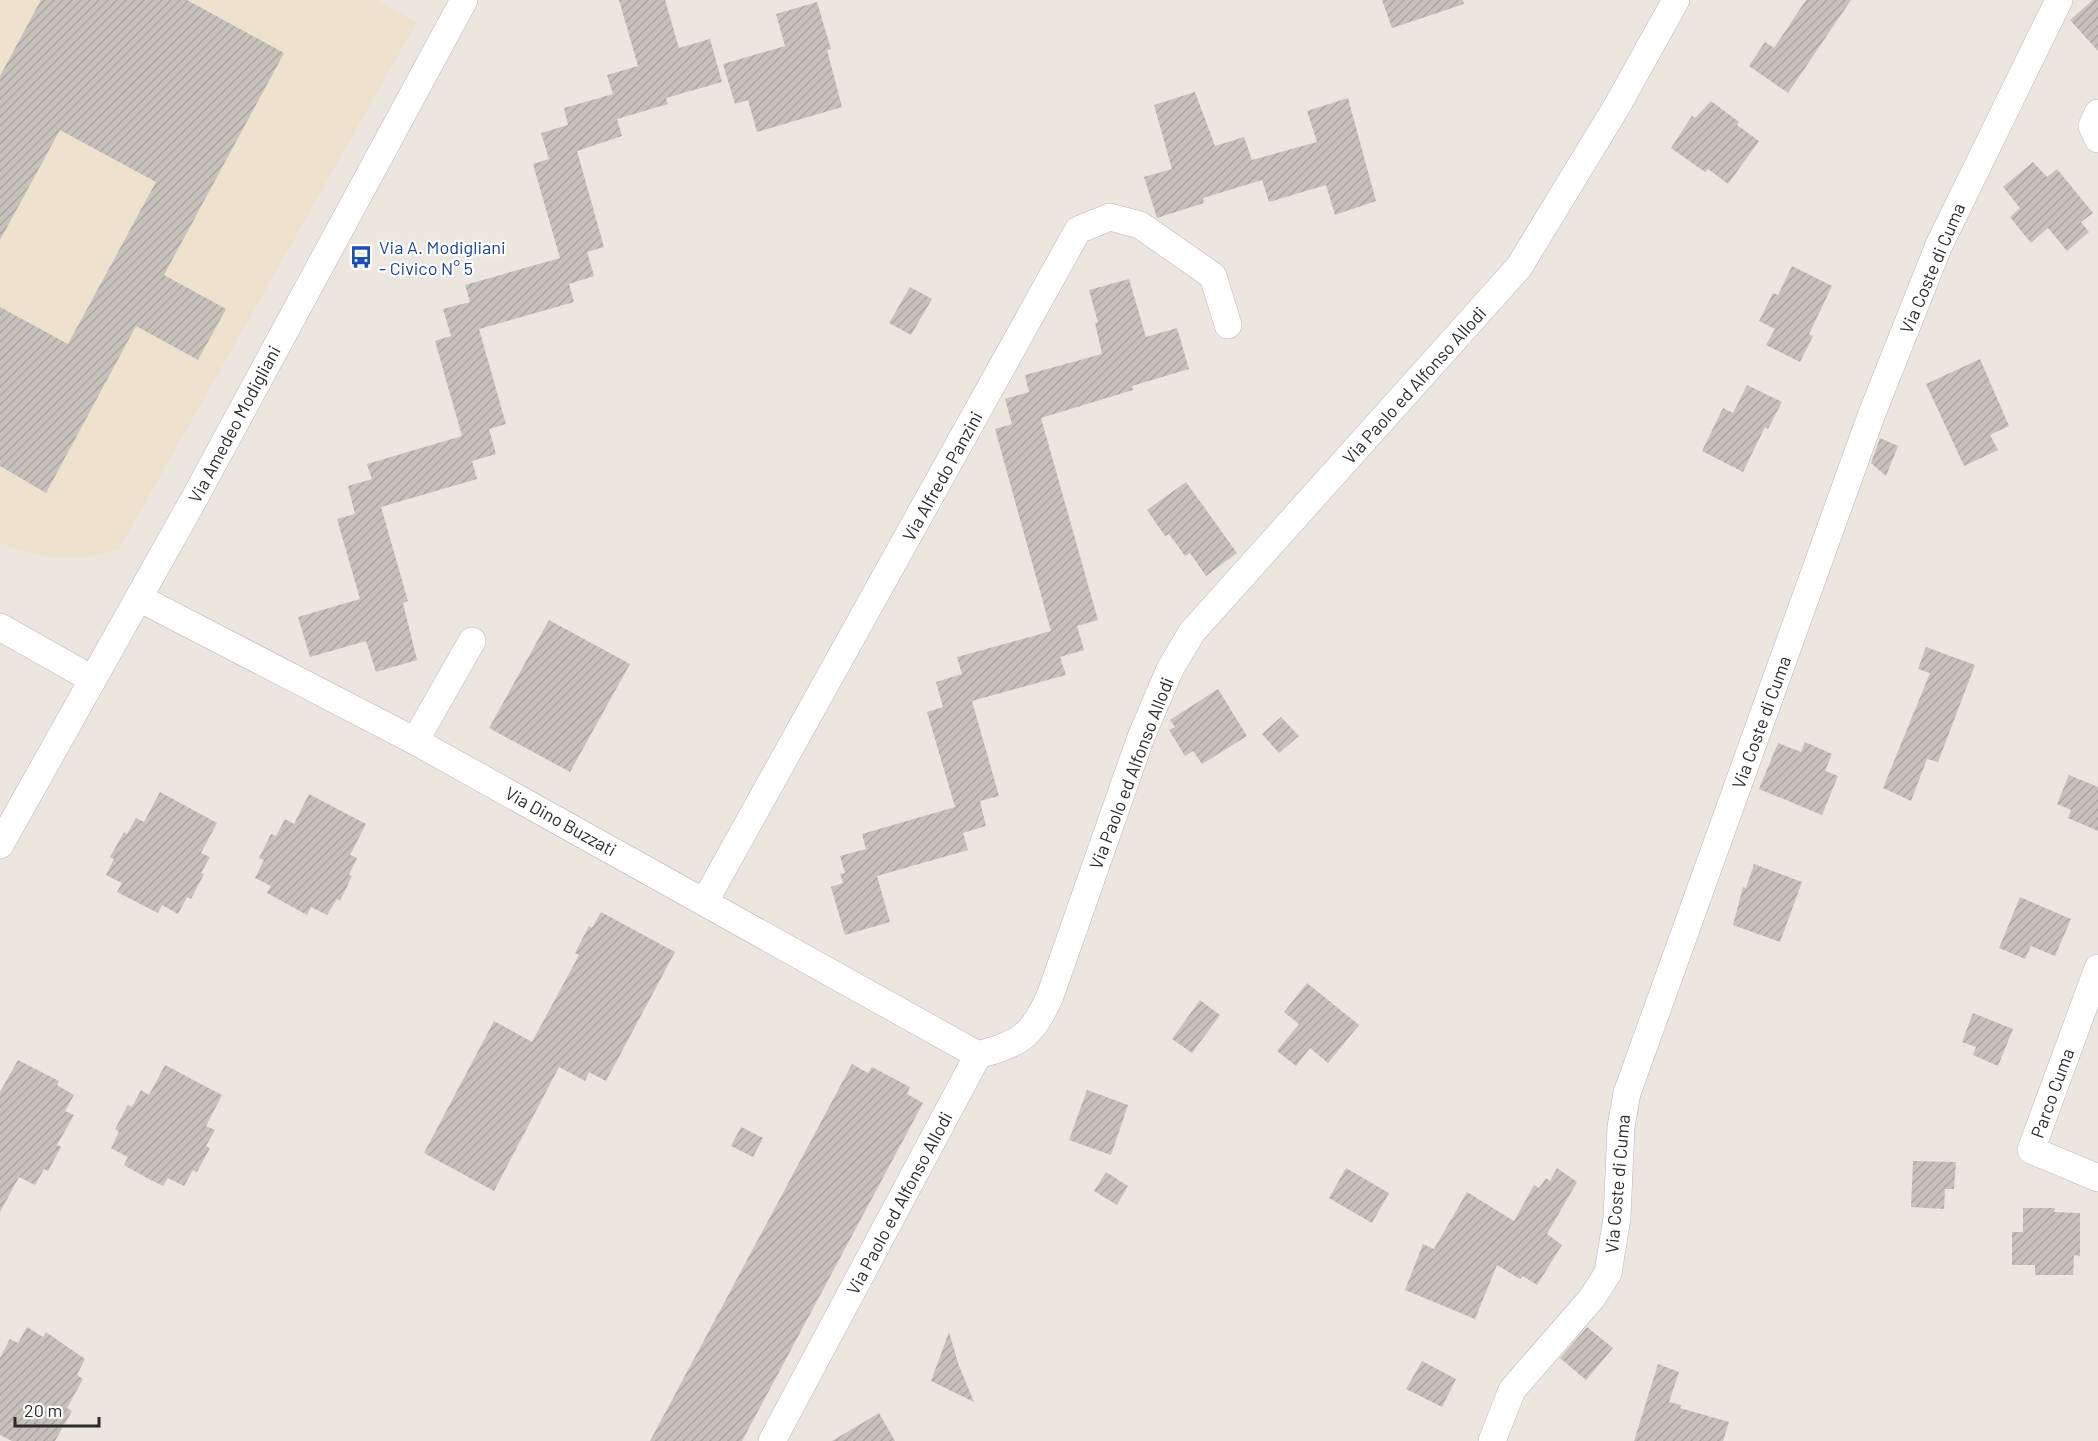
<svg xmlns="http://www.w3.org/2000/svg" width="2098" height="1441" font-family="Barlow,sans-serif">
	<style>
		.education { fill: #eee2cf }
		.building { fill: url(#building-hatch) }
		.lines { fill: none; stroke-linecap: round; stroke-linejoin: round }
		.street-casing { stroke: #b2b6bf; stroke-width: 28 }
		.street { stroke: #fff; stroke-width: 27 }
		.labels { text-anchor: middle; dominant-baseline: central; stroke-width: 4.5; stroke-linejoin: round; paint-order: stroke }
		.transit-label { font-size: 18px; fill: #164399; stroke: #fff; text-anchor: start }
		.street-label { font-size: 18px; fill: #2c2c2c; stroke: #fff }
	</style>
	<defs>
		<pattern id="building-hatch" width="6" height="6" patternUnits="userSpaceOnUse" patternTransform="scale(1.5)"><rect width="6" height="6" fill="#c6c1ba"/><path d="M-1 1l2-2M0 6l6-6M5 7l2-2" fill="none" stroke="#aaa6a0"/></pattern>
	</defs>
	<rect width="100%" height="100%" fill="#ede6df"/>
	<path class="education" d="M 0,0 L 376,0 L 417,22 L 119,549 L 92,557 L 49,557 L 12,548 L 0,542 Z"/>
	<g class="building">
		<path d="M 41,0 L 187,0 L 284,53 L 164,275 L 226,309 L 198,360 L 136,326 L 46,493 L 0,466 L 0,307 L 68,344 L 156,182 L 60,130 L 0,240 L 0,76 Z"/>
		<path d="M 619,0 L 665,0 L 679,48 L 710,39 L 722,82 L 666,98 L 668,104 L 617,119 L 622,136 L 577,151 L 604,247 L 587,252 L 594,276 L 569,284 L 574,302 L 479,329 L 506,424 L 489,429 L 496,454 L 472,461 L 477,479 L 381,507 L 408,601 L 403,603 L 417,660 L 376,672 L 366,641 L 310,657 L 298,617 L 360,599 L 337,519 L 355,514 L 348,486 L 372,479 L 367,464 L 462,436 L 435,341 L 451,336 L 443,309 L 470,302 L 465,285 L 560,258 L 533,164 L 549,159 L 541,133 L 568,125 L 564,108 L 613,94 L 607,75 L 638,66 Z"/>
		<path d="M 1382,0 L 1463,0 L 1464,4 L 1392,28 Z"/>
		<path d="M 1806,0 L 1851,0 L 1788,93 L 1749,66 L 1765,42 L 1774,48 Z"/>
		<path d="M 2093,0 L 2098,0 L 2098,51 L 2070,20 Z"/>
		<path d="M 817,2 L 831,49 L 827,50 L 842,107 L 757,132 L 748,100 L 735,104 L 723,64 L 785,46 L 776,14 Z"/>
		<path d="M 1195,92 L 1215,146 L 1244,137 L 1252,160 L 1317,142 L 1307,111 L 1348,98 L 1376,201 L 1335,215 L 1326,185 L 1269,202 L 1262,180 L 1203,198 L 1204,203 L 1157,218 L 1144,177 L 1172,169 L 1154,105 Z"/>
		<path d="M 1711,101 L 1739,122 L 1737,125 L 1759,141 L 1728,184 L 1708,169 L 1705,172 L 1671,148 L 1692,116 L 1695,118 Z"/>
		<path d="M 2033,162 L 2047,177 L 2057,169 L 2093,213 L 2081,222 L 2089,232 L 2067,251 L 2048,228 L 2031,243 L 2010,217 L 2020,208 L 2003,187 Z"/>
		<path d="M 1792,266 L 1832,286 L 1809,334 L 1813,336 L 1800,362 L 1766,345 L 1775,329 L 1759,321 L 1773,293 L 1778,295 Z"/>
		<path d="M 1129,279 L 1146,337 L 1177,328 L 1189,369 L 1132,386 L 1133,390 L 1041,418 L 1098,620 L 1077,626 L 1084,650 L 1060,657 L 1066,675 L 972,701 L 999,796 L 980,801 L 986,826 L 963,833 L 968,850 L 877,876 L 890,922 L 845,935 L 831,887 L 843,883 L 840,874 L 845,873 L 840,856 L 866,849 L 862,834 L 955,807 L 927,712 L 943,707 L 936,682 L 962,674 L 957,657 L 1051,631 L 995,429 L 1012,424 L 1005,399 L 1029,392 L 1025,375 L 1102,354 L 1095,323 L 1098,322 L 1089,290 Z"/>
		<path d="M 910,287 L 932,299 L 911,335 L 889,323 Z"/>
		<path d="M 1980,359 L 2009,426 L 1990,435 L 1998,450 L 1964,466 L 1926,384 Z"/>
		<path d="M 1747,385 L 1782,402 L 1768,429 L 1765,427 L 1743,472 L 1702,451 L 1723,408 L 1733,413 Z"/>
		<path d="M 1880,438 L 1898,446 L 1886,476 L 1871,463 Z"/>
		<path d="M 1186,482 L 1237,553 L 1206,576 L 1190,553 L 1185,556 L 1169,534 L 1165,536 L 1147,510 Z"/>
		<path d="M 549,620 L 630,664 L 570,772 L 489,728 Z"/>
		<path d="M 1926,647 L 1975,665 L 1938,762 L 1927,759 L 1911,801 L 1883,788 L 1930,673 L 1918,669 Z"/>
		<path d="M 1218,689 L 1247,736 L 1202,764 L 1193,751 L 1185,756 L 1169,730 L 1175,727 L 1170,720 Z"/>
		<path d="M 1281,717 L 1299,736 L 1279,753 L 1262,734 Z"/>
		<path d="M 1805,742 L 1832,754 L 1825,771 L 1838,776 L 1822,815 L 1759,789 L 1778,743 L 1801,752 Z"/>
		<path d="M 2069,775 L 2098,787 L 2098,831 L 2068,818 L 2071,810 L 2057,804 Z"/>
		<path d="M 160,792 L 217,823 L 201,853 L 210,857 L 201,873 L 204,874 L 191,899 L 187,897 L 178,914 L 162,905 L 158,913 L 117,892 L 122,883 L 106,875 L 114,859 L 110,857 L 124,832 L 127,834 L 136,818 L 144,822 Z"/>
		<path d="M 309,794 L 366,824 L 350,855 L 357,858 L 349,875 L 352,876 L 340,901 L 337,899 L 327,915 L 311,907 L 307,915 L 267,893 L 271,886 L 255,878 L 264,860 L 259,858 L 271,834 L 276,836 L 285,819 L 294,824 Z"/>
		<path d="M 1754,864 L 1802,882 L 1780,942 L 1733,925 L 1743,887 L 1746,888 Z"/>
		<path d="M 2020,897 L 2071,919 L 2055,956 L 2031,946 L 2025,959 L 1999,948 Z"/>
		<path d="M 601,912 L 675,952 L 606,1081 L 589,1072 L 585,1081 L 559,1067 L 494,1191 L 424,1153 L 494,1021 L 532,1042 L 579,955 L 575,953 L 589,926 L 592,928 Z"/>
		<path d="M 1307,983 L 1359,1025 L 1328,1063 L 1310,1048 L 1296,1066 L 1277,1051 L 1299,1024 L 1284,1012 Z"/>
		<path d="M 1200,1000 L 1220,1015 L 1192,1053 L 1172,1039 Z"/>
		<path d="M 1973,1013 L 2013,1029 L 1998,1066 L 1973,1055 L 1976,1047 L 1962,1042 Z"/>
		<path d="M 18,1060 L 59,1081 L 57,1085 L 74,1095 L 65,1111 L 74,1115 L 57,1145 L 61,1147 L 48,1171 L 44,1169 L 35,1185 L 19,1177 L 0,1212 L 0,1092 Z"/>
		<path d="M 852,1064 L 868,1073 L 872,1067 L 910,1087 L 907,1094 L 923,1103 L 742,1441 L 650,1441 Z"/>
		<path d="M 165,1065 L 222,1095 L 206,1126 L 215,1130 L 206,1146 L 210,1148 L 197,1172 L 193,1170 L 184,1186 L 168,1178 L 163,1186 L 147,1178 L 124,1165 L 128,1157 L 111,1148 L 119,1132 L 115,1129 L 128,1105 L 132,1107 L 141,1090 L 149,1095 Z"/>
		<path d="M 1087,1090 L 1128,1105 L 1111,1155 L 1069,1140 Z"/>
		<path d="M 741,1127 L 763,1138 L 753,1157 L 731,1146 Z"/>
		<path d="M 1913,1161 L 1956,1162 L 1954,1189 L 1945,1189 L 1944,1209 L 1911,1207 Z"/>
		<path d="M 1346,1168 L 1389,1193 L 1372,1223 L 1329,1198 Z"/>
		<path d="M 1557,1168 L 1577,1182 L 1547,1234 L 1562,1245 L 1537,1285 L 1523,1276 L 1520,1279 L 1497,1265 L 1475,1319 L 1405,1290 L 1423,1244 L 1434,1249 L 1467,1192 L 1514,1221 L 1534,1185 L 1539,1188 L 1546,1178 L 1550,1181 Z"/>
		<path d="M 1106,1172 L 1128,1186 L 1117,1205 L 1094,1191 Z"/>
		<path d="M 2023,1208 L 2055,1208 L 2054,1212 L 2080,1213 L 2080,1256 L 2074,1255 L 2073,1275 L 2035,1275 L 2035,1265 L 2012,1265 L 2012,1232 L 2023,1232 Z"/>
		<path d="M 27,1327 L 43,1337 L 46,1332 L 85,1359 L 77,1375 L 83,1379 L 67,1408 L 72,1411 L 55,1441 L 12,1441 L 0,1435 L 0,1358 L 10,1339 L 18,1343 Z"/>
		<path d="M 1587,1327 L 1613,1348 L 1586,1380 L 1560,1358 Z"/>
		<path d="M 949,1332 L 959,1366 L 974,1402 L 931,1381 Z"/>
		<path d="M 1422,1361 L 1456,1379 L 1442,1407 L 1406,1389 Z"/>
		<path d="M 1658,1364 L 1679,1372 L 1669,1402 L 1681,1405 L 1680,1408 L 1729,1422 L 1723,1441 L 1634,1441 Z"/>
		<path d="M 879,1413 L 895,1441 L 832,1441 Z"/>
	</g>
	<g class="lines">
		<g class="street-casing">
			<g id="street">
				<path d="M 2098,113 L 2092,126 L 2098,139"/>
				<path d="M 139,598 L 415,741 L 978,1055"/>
				<path d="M 0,627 L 92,679"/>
				<path d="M 415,741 L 472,641"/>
				<path d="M 0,845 L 194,499 L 464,0"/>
				<path d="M 705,901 L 1078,230 L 1110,217 L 1140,225 L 1213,276 L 1228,325"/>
				<path d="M 2098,968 L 2031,1150 L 2098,1178"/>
				<path d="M 772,1441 L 978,1055 C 1020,1043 1031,1038 1050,996 L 1141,737 L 1170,669 L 1192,632 L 1519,267 L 1617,106 L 1676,0"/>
				<path d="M 1492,1441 L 1512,1390 L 1592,1298 L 1608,1273 L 1617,1218 L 1621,1127 L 1627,1093 L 1871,416 L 1939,245 L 2059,0"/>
			</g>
		</g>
		<use href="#street" class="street"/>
	</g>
	<defs>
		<g id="bus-bare" transform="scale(1.8)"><path d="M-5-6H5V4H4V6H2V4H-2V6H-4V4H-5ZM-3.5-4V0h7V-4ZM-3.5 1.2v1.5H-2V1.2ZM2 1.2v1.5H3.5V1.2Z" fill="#1a4fb4" stroke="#fff" stroke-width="2.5" paint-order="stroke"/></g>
	</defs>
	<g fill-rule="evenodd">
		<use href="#bus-bare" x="361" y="257"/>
	</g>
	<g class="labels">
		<g class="transit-label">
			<text x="379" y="247">Via A. Modigliani<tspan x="379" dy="21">- Civico N° 5</tspan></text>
		</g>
		<g class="street-label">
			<text transform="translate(1932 268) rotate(-67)">Via Coste di Cuma</text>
			<text transform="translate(1414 385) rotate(-48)">Via Paolo ed Alfonso Allodi</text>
			<text transform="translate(234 424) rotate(-62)">Via Amedeo Modigliani</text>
			<text transform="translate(942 476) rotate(-61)">Via Alfredo Panzini</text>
			<text transform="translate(1761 722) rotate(-70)">Via Coste di Cuma</text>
			<text transform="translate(1131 773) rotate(-69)">Via Paolo ed Alfonso Allodi</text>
			<text transform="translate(561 821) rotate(29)">Via Dino Buzzati</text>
			<text transform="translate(2052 1093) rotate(-70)">Parco Cuma</text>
			<text transform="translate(1617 1184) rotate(-85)">Via Coste di Cuma</text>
			<text transform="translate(899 1203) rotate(-62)">Via Paolo ed Alfonso Allodi</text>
		</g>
	</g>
	<path d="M15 1417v9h84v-9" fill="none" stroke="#2c2c2c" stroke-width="3"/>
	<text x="24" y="1417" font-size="18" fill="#2c2c2c" stroke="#ffffff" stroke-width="4.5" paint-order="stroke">20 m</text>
</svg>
